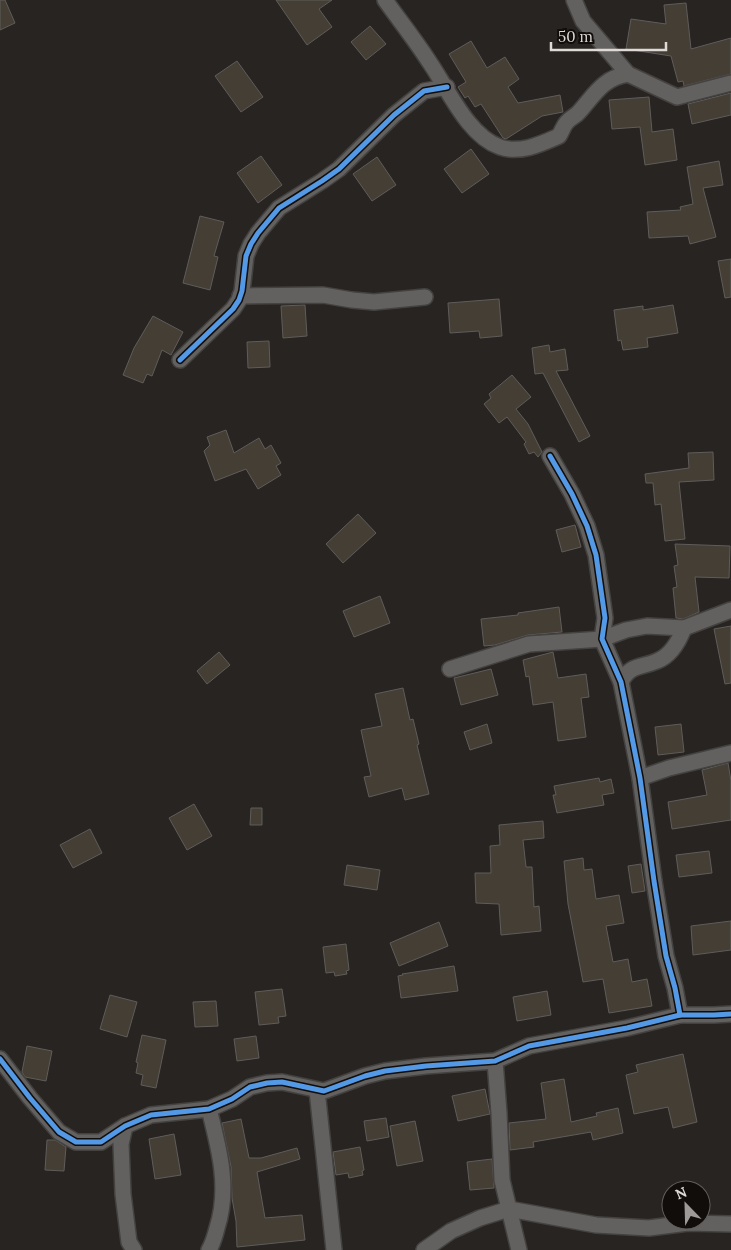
<svg xmlns="http://www.w3.org/2000/svg" width="731" height="1250" font-family="Lora,serif">
	<style>
		.building { fill: #443e35; stroke: #5f5c5a }
		.lines { fill: none; stroke-linecap: round; stroke-linejoin: round }
		.street-casing { stroke: #444240; stroke-width: 18 }
		.street { stroke: #63615f; stroke-width: 15 }
		.cycleway-casing { stroke: #100d0b; stroke-width: 8 }
		.cycleway { stroke: #5399e6; stroke-width: 5 }
	</style>
	<rect width="100%" height="100%" fill="#272421"/>
	<g class="building">
		<path d="M 0,0 L 5,0 L 15,23 L 0,30 Z"/>
		<path d="M 276,0 L 332,0 L 319,9 L 332,27 L 307,45 Z"/>
		<path d="M 686,3 L 691,49 L 731,38 L 731,74 L 684,86 L 683,81 L 678,82 L 671,56 L 626,49 L 631,19 L 666,24 L 664,5 Z"/>
		<path d="M 370,26 L 386,44 L 366,60 L 351,42 Z"/>
		<path d="M 471,41 L 487,68 L 505,57 L 519,79 L 508,87 L 518,103 L 560,95 L 563,112 L 542,116 L 506,139 L 503,138 L 481,104 L 475,107 L 468,96 L 465,98 L 458,87 L 466,82 L 449,54 Z"/>
		<path d="M 237,61 L 263,97 L 241,112 L 215,76 Z"/>
		<path d="M 731,93 L 731,115 L 692,124 L 688,104 Z"/>
		<path d="M 649,97 L 652,132 L 673,129 L 677,160 L 645,165 L 640,127 L 612,129 L 609,100 Z"/>
		<path d="M 471,149 L 489,174 L 462,193 L 444,169 Z"/>
		<path d="M 261,156 L 282,185 L 258,203 L 237,173 Z"/>
		<path d="M 377,157 L 396,185 L 372,201 L 353,174 Z"/>
		<path d="M 719,161 L 723,185 L 703,188 L 716,237 L 690,244 L 688,236 L 649,238 L 647,212 L 681,210 L 680,207 L 693,204 L 687,167 Z"/>
		<path d="M 200,216 L 224,222 L 214,256 L 218,257 L 210,290 L 183,283 Z"/>
		<path d="M 731,259 L 731,297 L 725,298 L 718,261 Z"/>
		<path d="M 499,299 L 502,336 L 480,338 L 479,331 L 450,333 L 448,303 Z"/>
		<path d="M 305,305 L 307,336 L 283,338 L 281,306 Z"/>
		<path d="M 673,305 L 678,333 L 647,338 L 648,347 L 623,350 L 621,340 L 618,341 L 614,310 L 643,306 L 643,310 Z"/>
		<path d="M 153,316 L 183,332 L 171,355 L 162,350 L 152,376 L 147,374 L 143,383 L 123,375 L 134,348 Z"/>
		<path d="M 269,341 L 270,367 L 248,368 L 247,342 Z"/>
		<path d="M 549,345 L 550,352 L 565,349 L 568,370 L 556,371 L 590,436 L 579,442 L 543,373 L 535,374 L 532,348 Z"/>
		<path d="M 512,375 L 531,397 L 516,409 L 528,424 L 542,452 L 538,457 L 534,452 L 529,454 L 524,444 L 526,442 L 507,417 L 499,423 L 484,404 L 491,398 L 489,394 Z"/>
		<path d="M 226,430 L 234,453 L 259,438 L 265,449 L 271,445 L 281,463 L 276,466 L 281,475 L 258,489 L 246,469 L 215,481 L 204,451 L 210,445 L 207,437 Z"/>
		<path d="M 713,452 L 714,480 L 679,482 L 685,539 L 665,541 L 661,504 L 655,505 L 653,483 L 646,483 L 645,474 L 689,468 L 688,453 Z"/>
		<path d="M 358,514 L 376,533 L 343,563 L 326,544 Z"/>
		<path d="M 575,525 L 581,547 L 562,552 L 556,530 Z"/>
		<path d="M 675,544 L 730,546 L 729,578 L 695,577 L 699,612 L 683,619 L 676,618 L 673,588 L 677,587 L 674,566 L 678,565 Z"/>
		<path d="M 380,596 L 390,623 L 354,637 L 343,611 Z"/>
		<path d="M 559,607 L 562,632 L 528,635 L 495,645 L 484,646 L 481,619 L 518,615 L 518,613 Z"/>
		<path d="M 731,626 L 731,683 L 725,684 L 714,629 Z"/>
		<path d="M 219,652 L 230,665 L 207,684 L 197,671 Z"/>
		<path d="M 553,652 L 558,678 L 586,674 L 589,697 L 581,698 L 586,737 L 558,741 L 553,702 L 533,705 L 529,676 L 526,677 L 523,660 Z"/>
		<path d="M 491,669 L 498,695 L 461,705 L 454,678 Z"/>
		<path d="M 403,688 L 410,720 L 413,719 L 419,744 L 417,745 L 429,794 L 405,800 L 402,788 L 369,797 L 364,777 L 371,776 L 361,730 L 382,726 L 375,694 Z"/>
		<path d="M 487,724 L 492,743 L 470,750 L 464,732 Z"/>
		<path d="M 681,724 L 684,752 L 658,755 L 655,727 Z"/>
		<path d="M 728,763 L 731,781 L 731,820 L 672,829 L 668,802 L 707,795 L 702,770 Z"/>
		<path d="M 599,778 L 600,782 L 611,779 L 614,793 L 602,795 L 604,805 L 557,813 L 553,795 L 556,795 L 554,786 Z"/>
		<path d="M 194,804 L 212,836 L 187,850 L 169,818 Z"/>
		<path d="M 251,808 L 262,808 L 262,825 L 250,825 Z"/>
		<path d="M 543,821 L 544,838 L 523,840 L 526,867 L 532,867 L 534,907 L 539,906 L 541,931 L 501,935 L 499,904 L 476,903 L 475,873 L 491,873 L 490,846 L 500,845 L 499,825 Z"/>
		<path d="M 90,829 L 102,853 L 73,868 L 60,845 Z"/>
		<path d="M 709,851 L 712,873 L 679,877 L 676,855 Z"/>
		<path d="M 583,858 L 584,870 L 592,869 L 596,899 L 619,895 L 624,923 L 606,926 L 613,962 L 628,959 L 632,982 L 647,979 L 652,1006 L 609,1013 L 603,979 L 583,982 L 568,904 L 564,861 Z"/>
		<path d="M 641,864 L 645,891 L 632,893 L 628,866 Z"/>
		<path d="M 347,865 L 380,870 L 377,890 L 344,885 Z"/>
		<path d="M 731,921 L 731,950 L 693,955 L 691,926 Z"/>
		<path d="M 439,922 L 448,946 L 399,966 L 390,943 Z"/>
		<path d="M 346,944 L 349,970 L 346,971 L 347,974 L 335,976 L 334,972 L 326,973 L 323,947 Z"/>
		<path d="M 454,966 L 458,991 L 401,998 L 398,976 L 403,975 L 402,974 Z"/>
		<path d="M 282,989 L 286,1016 L 278,1017 L 279,1023 L 259,1025 L 255,992 Z"/>
		<path d="M 547,991 L 551,1015 L 517,1021 L 513,997 Z"/>
		<path d="M 110,995 L 137,1002 L 127,1037 L 100,1029 Z"/>
		<path d="M 216,1001 L 218,1026 L 195,1027 L 193,1002 Z"/>
		<path d="M 142,1035 L 166,1040 L 156,1088 L 141,1085 L 143,1075 L 136,1073 L 138,1063 L 136,1062 Z"/>
		<path d="M 256,1036 L 259,1058 L 237,1061 L 234,1039 Z"/>
		<path d="M 27,1046 L 52,1051 L 46,1081 L 25,1077 L 22,1072 Z"/>
		<path d="M 683,1054 L 697,1122 L 673,1128 L 668,1107 L 634,1114 L 626,1075 L 638,1072 L 636,1065 Z"/>
		<path d="M 564,1079 L 571,1122 L 597,1116 L 596,1113 L 618,1108 L 623,1133 L 593,1140 L 591,1132 L 533,1142 L 534,1147 L 510,1150 L 509,1123 L 546,1119 L 541,1083 Z"/>
		<path d="M 485,1089 L 490,1114 L 458,1121 L 452,1096 Z"/>
		<path d="M 386,1118 L 389,1137 L 367,1141 L 364,1121 Z"/>
		<path d="M 241,1119 L 249,1158 L 261,1158 L 297,1148 L 300,1159 L 257,1172 L 265,1218 L 302,1215 L 305,1240 L 237,1247 L 236,1221 L 232,1198 L 231,1167 L 222,1123 Z"/>
		<path d="M 415,1121 L 423,1161 L 397,1166 L 390,1126 Z"/>
		<path d="M 174,1134 L 181,1175 L 155,1179 L 149,1139 Z"/>
		<path d="M 47,1140 L 55,1140 L 66,1147 L 64,1171 L 45,1170 Z"/>
		<path d="M 360,1147 L 364,1170 L 362,1171 L 363,1175 L 349,1178 L 348,1173 L 336,1175 L 333,1152 Z"/>
		<path d="M 492,1159 L 494,1188 L 470,1190 L 467,1162 Z"/>
	</g>
	<g class="lines">
		<g class="street-casing">
			<g id="street">
				<path d="M 385,0 C 400,21 416,41 430,63 C 448,89 468,136 500,147 C 520,154 541,144 559,136 C 562,131 564,125 567,122 C 570,118 576,116 579,112 C 595,94 603,78 628,74"/>
				<path d="M 574,0 L 583,21 L 628,74 L 677,97 L 731,83"/>
				<path d="M 240,296 L 323,295 L 352,300 L 374,302 L 425,297"/>
				<path d="M 180,360 L 233,309 L 239,300 L 242,291 L 246,256 L 251,244 L 258,233 L 279,208 L 322,181 L 339,169 L 394,115 L 424,91 L 447,87"/>
				<path d="M 550,456 L 572,494 L 587,526 L 596,555 L 605,618 L 602,639 L 621,682 L 640,778 L 654,881 L 666,956 L 675,988 L 680,1015 L 714,1015 L 731,1014"/>
				<path d="M 450,669 L 529,644 L 602,639 L 626,630 L 647,626 L 684,628 L 731,610"/>
				<path d="M 621,682 C 630,664 641,668 657,661 C 670,656 679,641 684,628"/>
				<path d="M 640,778 L 669,768 L 731,753"/>
				<path d="M 0,1059 L 30,1098 L 59,1132 L 76,1142 L 101,1142 L 125,1126 L 151,1115 L 209,1109 L 232,1099 L 250,1087 L 267,1083 L 282,1082 L 324,1091 L 365,1076 L 385,1071 L 426,1066 L 495,1061 L 529,1046 L 627,1028 L 680,1015"/>
				<path d="M 495,1061 L 499,1113 L 502,1180 L 519,1250"/>
				<path d="M 317,1090 L 334,1250"/>
				<path d="M 125,1126 L 121,1144 L 123,1194 L 129,1242 L 134,1250"/>
				<path d="M 209,1250 C 213,1243 215,1236 217,1228 C 230,1188 219,1148 209,1109"/>
				<path d="M 424,1250 L 451,1231 L 480,1218 L 509,1209 L 596,1225 L 649,1228 L 688,1223 L 731,1224"/>
			</g>
		</g>
		<use href="#street" class="street"/>
		<g class="cycleway-casing">
			<g id="cycleway">
				<path d="M 180,360 L 233,309 L 239,300 L 242,291 L 246,256 L 251,244 L 258,233 L 279,208 L 322,181 L 339,169 L 394,115 L 424,91 L 447,87"/>
				<path d="M 550,456 L 572,494 L 587,526 L 596,555 L 605,618 L 602,639 L 621,682 L 640,778 L 654,881 L 666,956 L 675,988 L 680,1015 L 714,1015 L 731,1014"/>
				<path d="M 0,1059 L 30,1098 L 59,1132 L 76,1142 L 101,1142 L 125,1126 L 151,1115 L 209,1109 L 232,1099 L 250,1087 L 267,1083 L 282,1082 L 324,1091 L 365,1076 L 385,1071 L 426,1066 L 495,1061 L 529,1046 L 627,1028 L 680,1015"/>
			</g>
		</g>
		<use href="#cycleway" class="cycleway"/>
	</g>
	<g transform="translate(686 1205) rotate(337)"><circle r="24" fill="#100d0b" stroke="#625f5d"/>
	<path d="M0-4L9 19L0 12L-9 19Z" fill="#9d9a97"/>
	<text y="-8" font-size="14" font-weight="bold" text-anchor="middle" fill="#dddad7">N</text>
	</g>
	<path d="M551 42v8h115v-8" fill="none" stroke="#dddad7" stroke-width="2.5"/>
	<text x="558" y="42" font-size="15" fill="#dddad7" stroke="#100d0b" stroke-width="4" paint-order="stroke">50 m</text>
</svg>
